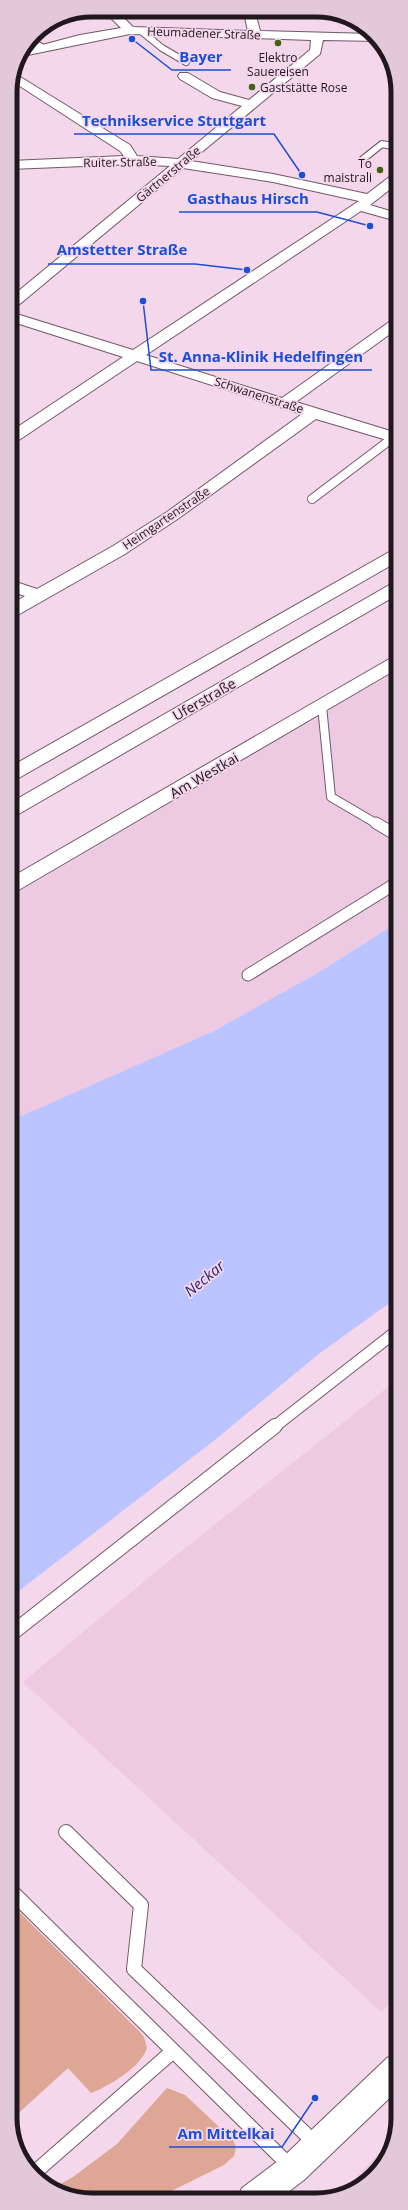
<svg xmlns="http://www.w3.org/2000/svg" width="408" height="2210" font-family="'Open Sans',sans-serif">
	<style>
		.built { fill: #edcae2 }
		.green { fill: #dda695 }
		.water { fill: #bbc4ff }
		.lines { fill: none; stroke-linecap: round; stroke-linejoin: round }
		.lane-far3-casing { stroke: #715869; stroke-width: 8 }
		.lane-far2-casing { stroke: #715869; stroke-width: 10 }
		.lane-far1-casing { stroke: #715869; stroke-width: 13 }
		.lane-casing { stroke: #715869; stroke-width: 16 }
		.street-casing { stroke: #715869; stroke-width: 2 }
		.highway-casing { stroke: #715869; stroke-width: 2 }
		.lane-far3 { stroke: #fff; stroke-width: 6 }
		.lane-far2 { stroke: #fff; stroke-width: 8 }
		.lane-far1 { stroke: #fff; stroke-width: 11 }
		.lane { stroke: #fff; stroke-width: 14 }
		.street { fill: #fff; fill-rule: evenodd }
		.highway { fill: #fff; fill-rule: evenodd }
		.poi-dot { fill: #446011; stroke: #f4d7ea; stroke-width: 1.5 }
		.labels { text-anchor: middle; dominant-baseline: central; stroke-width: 3.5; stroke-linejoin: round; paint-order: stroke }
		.far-street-label { font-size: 12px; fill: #21171e; stroke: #f4d7ea }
		.far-poi-label { font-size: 12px; fill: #21171e; stroke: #f4d7ea }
		.street-label { font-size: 14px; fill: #21171e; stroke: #f4d7ea }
		.water-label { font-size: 15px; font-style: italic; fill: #292779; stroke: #f4d7ea }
		.rim { fill: none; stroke: #21171e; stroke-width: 5 }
		.leader { fill: none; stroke: #1d4ed8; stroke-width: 1.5 }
		.callout-dot { fill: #1d4ed8; stroke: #f4d7ea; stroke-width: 1.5 }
		.callout-label { font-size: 15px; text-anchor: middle; font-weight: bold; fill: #1d4ed8; stroke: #f4d7ea; stroke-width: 3.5; stroke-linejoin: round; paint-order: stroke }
	</style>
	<rect width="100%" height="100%" fill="#f4d7ea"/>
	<g class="built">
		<path d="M 397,671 L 398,922 L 321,971 L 214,1031 L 10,1121 L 10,897 Z"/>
		<path d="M 398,1379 L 398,1995 L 381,2012 L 23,1682 L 159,1569 Z"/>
		<path d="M 395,2137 L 392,2150 L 374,2176 L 340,2193 Z"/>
	</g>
	<g class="green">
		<path d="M 11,1904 L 140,2032 L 144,2037 L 147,2048 C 140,2068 109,2086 91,2093 L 68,2068 L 11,2120 Z"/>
		<path d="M 167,2088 L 185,2095 L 233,2140 L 236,2147 L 234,2156 L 224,2165 L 155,2199 L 76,2198 L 55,2187 L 73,2177 L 117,2144 Z"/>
	</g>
	<path class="water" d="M 398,922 L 398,1297 L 320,1353 L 216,1439 L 11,1597 L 10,1121 L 214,1031 L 321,971 Z"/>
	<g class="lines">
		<g class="lane-far3-casing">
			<g id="lane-far3">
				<path d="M 141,31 L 162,48 L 186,62"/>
				<path d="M 30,40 L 43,48"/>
				<path d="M 363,159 L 382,144 L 397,147"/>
			</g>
		</g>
		<g class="lane-far2-casing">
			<g id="lane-far2">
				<path d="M 312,499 L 394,437"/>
				<path d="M 322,706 L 331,797 L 377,824"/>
			</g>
		</g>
		<g class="lane-far1-casing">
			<g id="lane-far1">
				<path d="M 376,823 L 398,836"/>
				<path d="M 248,975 L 398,882"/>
				<path d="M 274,1427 L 398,1330"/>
			</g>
		</g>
		<g class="lane-casing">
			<g id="lane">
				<path d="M 11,1634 L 275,1426"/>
				<path d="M 66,1832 L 141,1905 L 134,1969 L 316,2144"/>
				<path d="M 11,1891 L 292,2168"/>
				<path d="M 33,2174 L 172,2052"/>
			</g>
		</g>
		<g class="street-casing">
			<g id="street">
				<path d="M 103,10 L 116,10 L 133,27 L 248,31 L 244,13 L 255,12 L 260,31 L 372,34 L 379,41 L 323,40 L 320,54 L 191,161 L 273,174 L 367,194 L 392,175 L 397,174 L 397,184 L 370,205 L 397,213 L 397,221 L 361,211 L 146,355 L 282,398 L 392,320 L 397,319 L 397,329 L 296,402 L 397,433 L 397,443 L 316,419 L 179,518 L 125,554 L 16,616 L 10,617 L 10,605 L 25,596 L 10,591 L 10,580 L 37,589 L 113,546 L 167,512 L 302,414 L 137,361 L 16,442 L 10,444 L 10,432 L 123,357 L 10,321 L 10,312 L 133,350 L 359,201 L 273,182 L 183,168 L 15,308 L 10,309 L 10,298 L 170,166 L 133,164 L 10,169 L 10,161 L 124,156 L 120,151 L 12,81 L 14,73 L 130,145 L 137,156 L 178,159 L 242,106 L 212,98 L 180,79 L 178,76 L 180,73 L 188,73 L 220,92 L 249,100 L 310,50 L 311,40 L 130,34 L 18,57 L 23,50 L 80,35 L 121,28 Z"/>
				<path d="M 397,657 L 397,669 L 17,891 L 10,893 L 10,878 L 391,658 Z"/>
				<path d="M 398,2054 L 398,2090 L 304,2180 L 279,2199 L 237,2199 L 242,2188 L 282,2158 L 387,2058 Z"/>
			</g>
		</g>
		<g class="highway-casing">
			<g id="highway">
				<path d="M 397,550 L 397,562 L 17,779 L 10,781 L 10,767 L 391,551 Z"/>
				<path d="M 397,583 L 397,595 L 17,815 L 10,817 L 10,803 L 391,584 Z"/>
			</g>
		</g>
		<use href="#lane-far3" class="lane-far3"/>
		<use href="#lane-far2" class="lane-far2"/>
		<use href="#lane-far1" class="lane-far1"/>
		<use href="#lane" class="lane"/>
		<use href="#street" class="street"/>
		<use href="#highway" class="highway"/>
	</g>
	<g class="poi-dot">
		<circle cx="278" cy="43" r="4"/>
		<circle cx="252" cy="87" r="4"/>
		<circle cx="380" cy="170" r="4"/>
	</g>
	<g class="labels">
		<g class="far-street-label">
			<text transform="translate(204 33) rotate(2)">Heumadener Straße</text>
			<text transform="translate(120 162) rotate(-1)">Ruiter Straße</text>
			<text transform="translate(168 174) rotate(-40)">Gärtnerstraße</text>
			<text transform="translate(259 395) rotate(18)">Schwanenstraße</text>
			<text transform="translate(166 518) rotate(-34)">Heimgartenstraße</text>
		</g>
		<g class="far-poi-label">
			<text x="278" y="57">Elektro<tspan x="278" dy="14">Sauereisen</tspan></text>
			<text x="260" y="87" text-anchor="start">Gaststätte Rose</text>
			<text x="372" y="163" text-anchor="end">To<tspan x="372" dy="14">maistrali</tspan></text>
		</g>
		<g class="street-label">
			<text transform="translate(204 699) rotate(-30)">Uferstraße</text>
			<text transform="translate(204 775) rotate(-30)">Am Westkai</text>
		</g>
		<g class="water-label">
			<text transform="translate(204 1278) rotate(-40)">Neckar</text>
		</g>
	</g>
	<path d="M0 0H408V2210H0ZM92 17H316A75 75 0 0 1 391 92V2118A75 75 0 0 1 316 2193H92A75 75 0 0 1 17 2118V92A75 75 0 0 1 92 17Z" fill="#e3c8da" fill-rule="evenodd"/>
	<path class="rim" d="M92 17H316A75 75 0 0 1 391 92V2118A75 75 0 0 1 316 2193H92A75 75 0 0 1 17 2118V92A75 75 0 0 1 92 17Z"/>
	<path class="leader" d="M132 39L172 70H231M302 175L274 134H74M370 226L317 212H179M247 270L195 264H48M143 301L151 370H372M315 2098L282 2147H169"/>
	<g class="callout-dot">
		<circle cx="132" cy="39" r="4"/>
		<circle cx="302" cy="175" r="4"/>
		<circle cx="370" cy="226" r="4"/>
		<circle cx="247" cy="270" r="4"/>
		<circle cx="143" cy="301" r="4"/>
		<circle cx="315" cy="2098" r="4"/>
	</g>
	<g class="callout-label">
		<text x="201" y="62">Bayer</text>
		<text x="174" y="126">Technikservice Stuttgart</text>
		<text x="248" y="204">Gasthaus Hirsch</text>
		<text x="122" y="255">Amstetter Straße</text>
		<text x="261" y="362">St. Anna-Klinik Hedelfingen</text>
		<text x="226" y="2139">Am Mittelkai</text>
	</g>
</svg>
